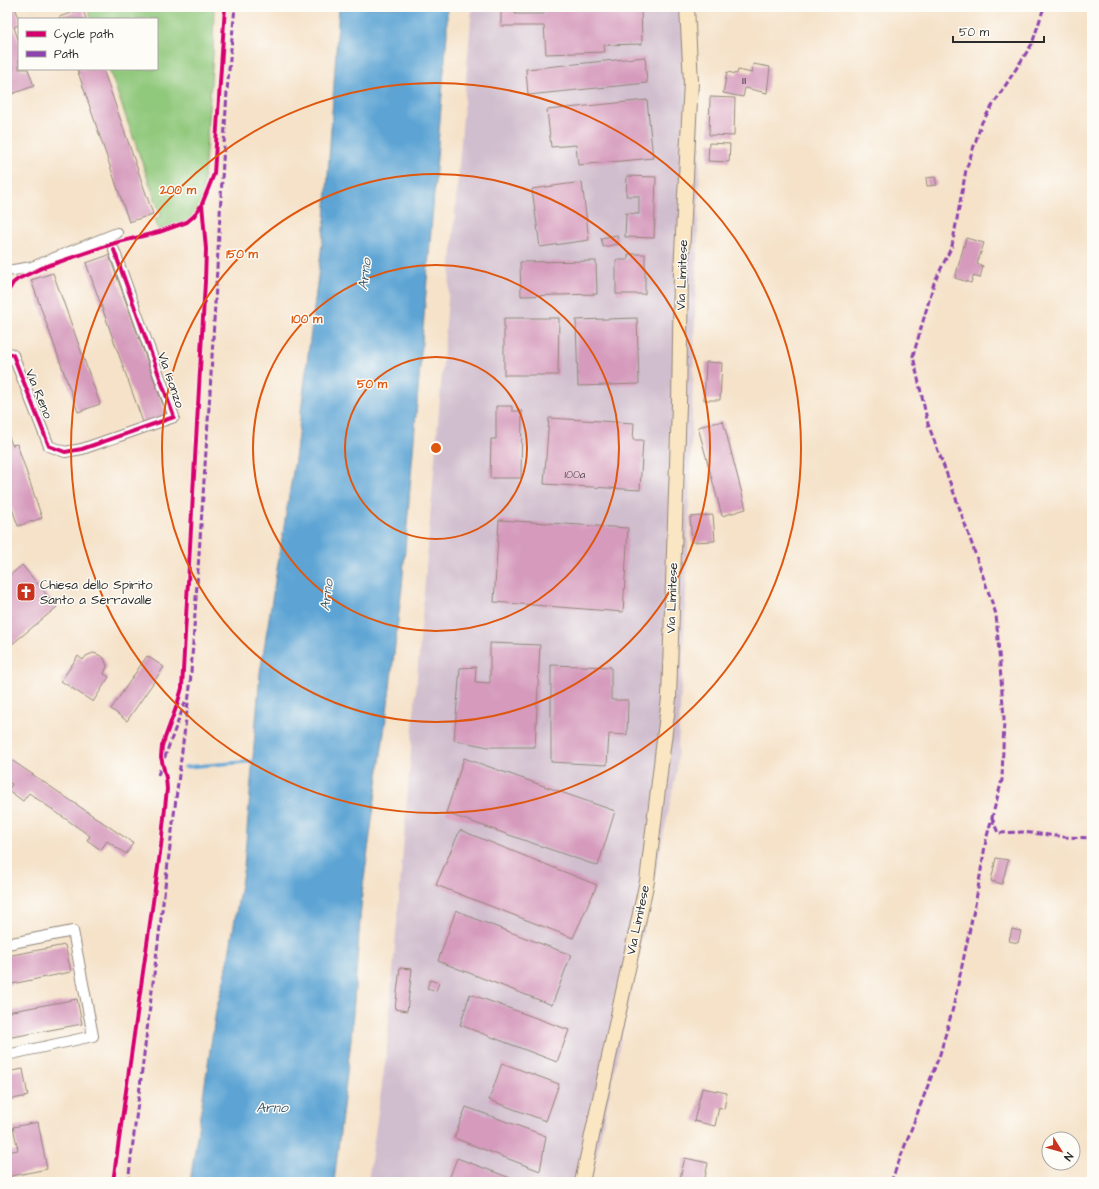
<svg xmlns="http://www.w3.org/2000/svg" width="1099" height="1189" font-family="'Architects Daughter',sans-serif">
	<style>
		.industrial { fill: #d0bdcd }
		.green { fill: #90c87b; stroke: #5e7a53 }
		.water { fill: #5da4d4; stroke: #446880 }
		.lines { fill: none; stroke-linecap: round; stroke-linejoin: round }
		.stream { stroke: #5da4d4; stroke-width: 3.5 }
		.building { fill: #d59abc }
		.street-casing { stroke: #90867a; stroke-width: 12 }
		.secondary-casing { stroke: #90867a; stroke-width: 16 }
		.street { stroke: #fff; stroke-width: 10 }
		.secondary { stroke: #fbe6c4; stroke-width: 14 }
		.quiet { stroke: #8e44ad; stroke-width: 3; stroke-dasharray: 6 3; stroke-linecap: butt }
		.cycleway-casing { stroke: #fdfcf7; stroke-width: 6 }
		.cycleway { stroke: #d6006c; stroke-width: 4 }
		.ring { fill: none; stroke: #df570e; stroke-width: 2 }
		.labels { text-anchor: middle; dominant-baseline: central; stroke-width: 3; stroke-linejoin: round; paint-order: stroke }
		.number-label { font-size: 11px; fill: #56474f }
		.street-label { font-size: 13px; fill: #2b2b2b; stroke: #fdfcf7 }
		.poi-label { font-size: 13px; fill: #2b2b2b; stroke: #fdfcf7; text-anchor: start }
		.water-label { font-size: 14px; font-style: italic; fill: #3f5b6f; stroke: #fdfcf7 }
		.centre { fill: #df570e; stroke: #fdfcf7; stroke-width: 2 }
		.ring-label { font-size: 12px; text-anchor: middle; font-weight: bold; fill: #df570e; stroke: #fdfcf7; stroke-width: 3; stroke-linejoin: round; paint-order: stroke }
	</style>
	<rect width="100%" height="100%" fill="#fdfcf7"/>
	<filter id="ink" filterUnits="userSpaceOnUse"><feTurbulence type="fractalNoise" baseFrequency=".025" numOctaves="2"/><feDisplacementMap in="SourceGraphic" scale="8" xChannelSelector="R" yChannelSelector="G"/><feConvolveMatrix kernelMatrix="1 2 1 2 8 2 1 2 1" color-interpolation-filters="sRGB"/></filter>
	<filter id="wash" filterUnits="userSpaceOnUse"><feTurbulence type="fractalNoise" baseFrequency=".012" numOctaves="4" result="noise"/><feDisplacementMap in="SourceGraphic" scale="16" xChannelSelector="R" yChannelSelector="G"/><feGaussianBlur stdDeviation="0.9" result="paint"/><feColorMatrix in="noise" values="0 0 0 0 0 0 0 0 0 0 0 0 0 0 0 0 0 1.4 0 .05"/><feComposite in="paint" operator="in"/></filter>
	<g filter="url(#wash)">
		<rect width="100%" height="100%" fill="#f5e2c9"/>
		<path class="industrial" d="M 472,7 L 693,7 L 700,163 L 687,572 L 677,770 L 591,1182 L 368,1182 L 386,1056 Z"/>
		<path class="green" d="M 87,7 L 214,7 L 213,54 L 202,204 L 194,216 L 187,222 L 159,232 L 155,219 L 161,216 L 109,69 L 157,69 L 157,19 L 91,19 Z"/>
		<path class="water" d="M 339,7 L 447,7 L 447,34 L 402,587 L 388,704 L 362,894 L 351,1040 L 334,1182 L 190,1182 L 216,1011 L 226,972 L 244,866 L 260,673 L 295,459 L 325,220 Z"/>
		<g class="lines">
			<path class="stream" d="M 185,767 L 257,761"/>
		</g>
		<g id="blocks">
			<g class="building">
				<path d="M 7,7 L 15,7 L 19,19 L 19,25 L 14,27 L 19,42 L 19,69 L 28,69 L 34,86 L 9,95 L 7,89 Z"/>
				<path d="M 501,7 L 515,7 L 515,14 L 544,14 L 544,7 L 641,7 L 642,44 L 604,45 L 605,52 L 546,54 L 544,26 L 501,26 Z"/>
				<path d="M 83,9 L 86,19 L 60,19 L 59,17 Z"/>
				<path d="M 645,57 L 647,83 L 528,95 L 526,69 Z"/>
				<path d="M 753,64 L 770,67 L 767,93 L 745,88 L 743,97 L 723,93 L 727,72 L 737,74 L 738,70 L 752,73 Z"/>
				<path d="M 77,69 L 103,69 L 153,214 L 129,222 Z"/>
				<path d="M 710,97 L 735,98 L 734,136 L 709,135 Z"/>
				<path d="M 647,100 L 653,158 L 578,165 L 576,145 L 551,147 L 547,110 Z"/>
				<path d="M 709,143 L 730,144 L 729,162 L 708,161 Z"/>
				<path d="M 627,176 L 656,177 L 654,238 L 625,237 L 626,213 L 639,214 L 639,196 L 626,196 Z"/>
				<path d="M 935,177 L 937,185 L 927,186 L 926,178 Z"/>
				<path d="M 582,182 L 589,240 L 540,247 L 532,189 Z"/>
				<path d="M 617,235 L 618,244 L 603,247 L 601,238 Z"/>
				<path d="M 966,238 L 984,243 L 977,264 L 983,266 L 980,278 L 973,276 L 971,283 L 955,278 Z"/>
				<path d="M 628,254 L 645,254 L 645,294 L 616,294 L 616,260 L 628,260 Z"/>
				<path d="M 109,255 L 167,416 L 144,425 L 86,263 Z"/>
				<path d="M 596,261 L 597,294 L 521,296 L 520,262 Z"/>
				<path d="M 53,273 L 100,404 L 78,412 L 31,280 Z"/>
				<path d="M 504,318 L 559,318 L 558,375 L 504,375 Z"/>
				<path d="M 637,318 L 639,384 L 578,386 L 576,320 Z"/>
				<path d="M 706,362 L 722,363 L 720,400 L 704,400 Z"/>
				<path d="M 496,406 L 512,406 L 512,411 L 522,411 L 521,478 L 490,478 L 491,439 L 496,439 Z"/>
				<path d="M 549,418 L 634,423 L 633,440 L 643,440 L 640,490 L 544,484 Z"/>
				<path d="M 723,421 L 746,509 L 722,516 L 698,427 Z"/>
				<path d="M 7,431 L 12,445 L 17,444 L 42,518 L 18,526 L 7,494 Z"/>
				<path d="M 713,515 L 715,541 L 692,542 L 690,517 Z"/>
				<path d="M 499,520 L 628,528 L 623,612 L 494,602 Z"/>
				<path d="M 22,565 L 57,607 L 11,645 L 7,641 L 7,578 Z"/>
				<path d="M 490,643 L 540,645 L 535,747 L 488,747 L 454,740 L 460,668 L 476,667 L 475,682 L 490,683 Z"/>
				<path d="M 93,653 L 97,654 L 104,658 L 107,666 L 104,674 L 109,677 L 93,702 L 61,681 L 78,656 L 83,660 L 86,656 Z"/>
				<path d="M 147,656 L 164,667 L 127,721 L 111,709 Z"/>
				<path d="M 551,665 L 611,667 L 611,700 L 628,700 L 627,735 L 609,734 L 607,765 L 551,762 Z"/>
				<path d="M 7,757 L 133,843 L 126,854 L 107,841 L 101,850 L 87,840 L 90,836 L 29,793 L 23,801 L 8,790 L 12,784 L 7,781 Z"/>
				<path d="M 464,758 L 615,811 L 598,866 L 446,813 Z"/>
				<path d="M 460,830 L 597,885 L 573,938 L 436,885 Z"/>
				<path d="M 996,858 L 1008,860 L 1002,884 L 991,881 Z"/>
				<path d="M 456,910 L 478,920 L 571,955 L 552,1005 L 438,961 Z"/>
				<path d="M 1012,929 L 1021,931 L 1018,943 L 1009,941 Z"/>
				<path d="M 65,945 L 71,972 L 7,985 L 7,956 Z"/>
				<path d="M 400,968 L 412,969 L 407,1011 L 395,1009 Z"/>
				<path d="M 430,980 L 439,983 L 436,991 L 427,988 Z"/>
				<path d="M 470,994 L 569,1030 L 557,1062 L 460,1025 Z"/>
				<path d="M 77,999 L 82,1024 L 7,1038 L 7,1012 Z"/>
				<path d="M 502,1063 L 559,1084 L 546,1121 L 489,1100 Z"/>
				<path d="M 23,1069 L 28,1096 L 7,1100 L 7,1072 Z"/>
				<path d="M 702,1088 L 727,1093 L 724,1109 L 719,1107 L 715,1126 L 694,1121 Z"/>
				<path d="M 466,1107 L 546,1136 L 540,1171 L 454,1138 Z"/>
				<path d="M 38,1122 L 47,1169 L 7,1177 L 7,1152 L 18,1150 L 13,1127 Z"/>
				<path d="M 457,1158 L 521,1182 L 448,1182 Z"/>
				<path d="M 685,1158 L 708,1163 L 704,1182 L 679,1182 Z"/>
			</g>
		</g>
	</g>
	<g filter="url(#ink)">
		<use href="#blocks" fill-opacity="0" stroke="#90867a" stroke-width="1"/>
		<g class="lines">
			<g class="street-casing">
				<g id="street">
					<path d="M 7,271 L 32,267 L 117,233"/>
					<path d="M 7,352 L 13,355 L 49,446 L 65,452 L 82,449 L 174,417 L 114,250"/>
					<path d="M 7,944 L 73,931 L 93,1036 L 7,1055"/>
				</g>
			</g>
			<g class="secondary-casing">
				<path id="secondary" d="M 582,1182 L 647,881 L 669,698 L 679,405 L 681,272 L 691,82 L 687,7"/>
			</g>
			<use href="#street" class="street"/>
			<use href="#secondary" class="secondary"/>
			<g class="quiet">
				<path d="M 158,775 L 186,700"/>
				<path d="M 992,818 L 998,833 L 1023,832 L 1065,837 L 1092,838"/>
				<path d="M 128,1182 L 190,687 L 210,392 L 227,91 L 235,7"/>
				<path d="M 891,1182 L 940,1054 L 953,1008 L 976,900 L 986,840 L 1002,780 L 1004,718 L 996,614 L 958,504 L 928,424 L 913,356 L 934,283 L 952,246 L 966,170 L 982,122 L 1032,44 L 1044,7"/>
			</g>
			<g class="cycleway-casing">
				<g id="cycleway">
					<path d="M 7,293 L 13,283 L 18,279 L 44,267 L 115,243 L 159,232 L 187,222 L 194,216 L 202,204"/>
					<path d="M 7,352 L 13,355 L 49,446 L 65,452 L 82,449 L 174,417 L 114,250"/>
					<path d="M 113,1182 L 161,846 L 167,789 L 166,778 L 161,757 L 162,746 L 177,705 L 182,688 L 205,282 L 206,249 L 202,204 L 214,174 L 225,7"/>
				</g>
			</g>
			<use href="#cycleway" class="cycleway"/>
		</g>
	</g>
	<g class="ring">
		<circle cx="436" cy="448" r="91"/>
		<circle cx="436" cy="448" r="183"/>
		<circle cx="436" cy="448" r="274"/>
		<circle cx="436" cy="448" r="365"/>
	</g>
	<defs>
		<g id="church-square" transform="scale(1)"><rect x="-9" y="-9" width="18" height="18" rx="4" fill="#c8321e" stroke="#fdfcf7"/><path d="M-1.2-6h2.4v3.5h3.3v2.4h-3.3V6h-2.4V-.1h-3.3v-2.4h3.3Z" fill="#fff"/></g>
	</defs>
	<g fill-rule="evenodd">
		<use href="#church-square" x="26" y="592"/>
	</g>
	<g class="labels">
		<g class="number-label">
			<text x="744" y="80">111</text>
			<text x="575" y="474">100a</text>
		</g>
		<g class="street-label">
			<text transform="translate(682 275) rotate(-88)">Via Limitese</text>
			<text transform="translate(171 380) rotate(71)">Via Isonzo</text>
			<text transform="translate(39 394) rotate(68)">Via Reno</text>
			<text transform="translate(672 598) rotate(-88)">Via Limitese</text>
			<text transform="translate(638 920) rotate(-78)">Via Limitese</text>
		</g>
		<g class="poi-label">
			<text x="40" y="585">Chiesa dello Spirito<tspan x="40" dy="15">Santo a Serravalle</tspan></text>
		</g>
		<g class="water-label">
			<text transform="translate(365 274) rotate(-83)">Arno</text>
			<text transform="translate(327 595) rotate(-83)">Arno</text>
			<text x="272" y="1108">Arno</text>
		</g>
	</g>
	<circle cx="436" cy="448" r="6" class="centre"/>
	<g class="ring-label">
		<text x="178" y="194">200 m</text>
		<text x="242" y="258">150 m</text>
		<text x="307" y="323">100 m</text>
		<text x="372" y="388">50 m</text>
	</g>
	<rect width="1099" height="1189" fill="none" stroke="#fdfcf7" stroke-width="24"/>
	<rect x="18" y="18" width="140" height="52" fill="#fdfcf7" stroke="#a9a8a5"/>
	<rect x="26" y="31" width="20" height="6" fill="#d6006c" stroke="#a9a8a5"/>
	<text x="54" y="38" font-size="12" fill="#2b2b2b">Cycle path</text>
	<rect x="26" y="51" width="20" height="6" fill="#8e44ad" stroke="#a9a8a5"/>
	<text x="54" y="58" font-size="12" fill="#2b2b2b">Path</text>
	<g transform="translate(1061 1151) rotate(127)"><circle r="19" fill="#fdfcf7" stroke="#a9a8a5"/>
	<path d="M0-3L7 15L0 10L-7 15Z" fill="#c8321e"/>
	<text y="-6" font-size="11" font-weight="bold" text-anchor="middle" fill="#2b2b2b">N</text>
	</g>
	<path d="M953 36v6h91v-6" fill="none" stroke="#2b2b2b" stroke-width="2"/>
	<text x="959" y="36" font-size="12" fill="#2b2b2b" stroke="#fdfcf7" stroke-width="3" paint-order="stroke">50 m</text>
</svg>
